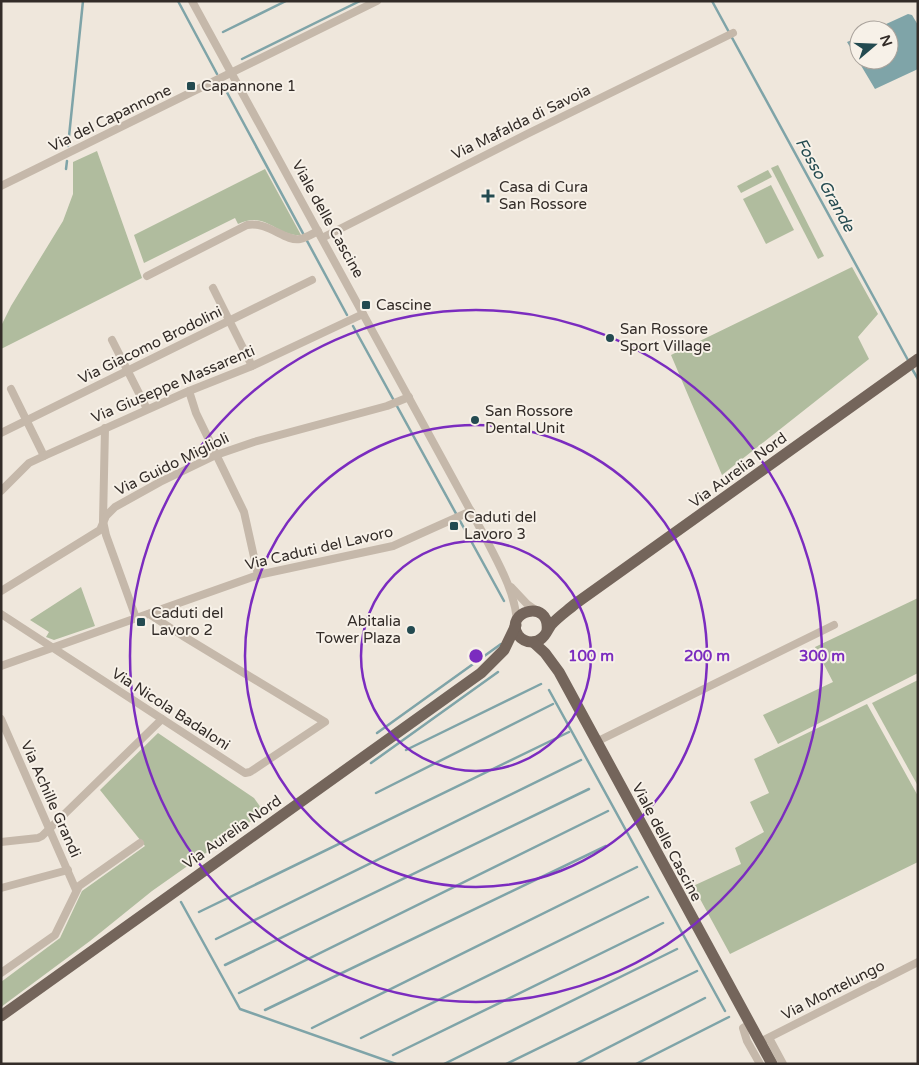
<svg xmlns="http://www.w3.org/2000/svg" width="919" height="1065" font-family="'Varela Round',sans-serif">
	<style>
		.green { fill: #b0bc9e }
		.water { fill: #7fa4a8 }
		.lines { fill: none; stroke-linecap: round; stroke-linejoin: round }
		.stream { stroke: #7fa4a8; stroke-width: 2.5 }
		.street { stroke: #c5b8aa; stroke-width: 8 }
		.primary { stroke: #74655b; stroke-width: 11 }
		.ring { fill: none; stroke: #7b2cbf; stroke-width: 2.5 }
		.poi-dot { fill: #234a50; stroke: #f7f1e8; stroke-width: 2 }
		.labels { text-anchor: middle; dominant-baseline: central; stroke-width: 4; stroke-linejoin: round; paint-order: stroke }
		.poi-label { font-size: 15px; fill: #332c28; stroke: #f7f1e8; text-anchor: start }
		.street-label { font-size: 15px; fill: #332c28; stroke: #f7f1e8 }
		.water-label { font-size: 16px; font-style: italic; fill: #234a50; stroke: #f7f1e8 }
		.centre { fill: #7b2cbf; stroke: #f7f1e8; stroke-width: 2.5 }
		.ring-label { font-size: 15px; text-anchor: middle; font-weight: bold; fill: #7b2cbf; stroke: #f7f1e8; stroke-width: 4; stroke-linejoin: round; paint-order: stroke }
	</style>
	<rect width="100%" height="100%" fill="#efe7dc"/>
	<g class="green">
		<path d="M 97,151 L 142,278 L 1,349 L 1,326 L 11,306 L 63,221 L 73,194 L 73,162 Z"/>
		<path d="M 778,165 L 824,256 L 818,259 L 771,168 Z"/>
		<path d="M 265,169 L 301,235 C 277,237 266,210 238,224 L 235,218 L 144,263 L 134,235 Z"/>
		<path d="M 768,170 L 772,177 L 741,193 L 737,186 Z"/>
		<path d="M 771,185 L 794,230 L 766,244 L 743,199 Z"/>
		<path d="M 852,267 L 878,314 L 858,337 L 869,359 L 722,475 L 671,355 Z"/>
		<path d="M 81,587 L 95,626 L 54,640 L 46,637 L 49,632 L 30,620 Z"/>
		<path d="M 918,598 L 918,673 L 778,744 L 763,715 L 833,682 L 815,647 Z"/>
		<path d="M 918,680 L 918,786 L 872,703 Z"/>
		<path d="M 867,704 L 918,796 L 918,862 L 730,954 L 693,886 L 741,864 L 735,848 L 764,832 L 750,802 L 769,793 L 754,759 Z"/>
		<path d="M 158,733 L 254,798 L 264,812 L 152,891 L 90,941 L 1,1007 L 1,982 L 60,938 L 82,891 L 145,846 L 100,790 Z"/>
	</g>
	<path class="water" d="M 908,14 L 912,15 L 918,25 L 918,69 L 875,89 L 847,42 L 859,37 L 859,60 L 889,60 L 889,30 L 873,30 Z"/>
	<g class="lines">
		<g class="stream">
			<path d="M 178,1 L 217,74"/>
			<path d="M 712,1 L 909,362"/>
			<path d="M 223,32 L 286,1"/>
			<path d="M 242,59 L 360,1"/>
			<path d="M 223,85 L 347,315"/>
			<path d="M 68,146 L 83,1"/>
			<path d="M 66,169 L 67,161"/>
			<path d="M 353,326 L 504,601"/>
			<path d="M 911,367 L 918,379"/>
			<path d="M 549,690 L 725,1011"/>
			<path d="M 377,733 L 501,644"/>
			<path d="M 406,750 L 541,684"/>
			<path d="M 371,763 L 498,672"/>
			<path d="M 376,793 L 553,704"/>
			<path d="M 181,902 L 240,1009 L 396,1064"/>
			<path d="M 199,912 L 569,732"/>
			<path d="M 216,939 L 581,760"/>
			<path d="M 225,965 L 589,789"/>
			<path d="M 239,993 L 608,811"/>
			<path d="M 265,1010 L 606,846"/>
			<path d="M 312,1028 L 637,867"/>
			<path d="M 361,1038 L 648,897"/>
			<path d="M 393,1055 L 663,923"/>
			<path d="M 444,1064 L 677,949"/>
			<path d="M 506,1064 L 697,971"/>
			<path d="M 576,1064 L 705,998"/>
			<path d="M 636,1064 L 729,1017"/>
		</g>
		<g class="street">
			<path d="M 192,1 L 486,539 C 499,565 514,590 517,620"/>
			<path d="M 1,186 L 377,1"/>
			<path d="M 322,238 L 527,134 L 733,33"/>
			<path d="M 147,276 L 247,225 C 268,221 285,242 300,239 C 306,238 312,234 318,231"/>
			<path d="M 213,288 L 252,366"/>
			<path d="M 112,340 L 147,409"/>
			<path d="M 11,389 L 44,456"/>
			<path d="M 189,391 L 196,413 L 244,512 L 258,575"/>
			<path d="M 105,428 L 103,521 L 106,535 L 136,618"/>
			<path d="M 1,433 L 312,280"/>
			<path d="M 1,491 L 29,463 L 44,456 L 189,391 L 252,366 L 363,314"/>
			<path d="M 511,587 L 527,604 L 537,611"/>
			<path d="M 1,591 L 100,530 L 106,516 L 115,507 L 160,482 L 216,455 L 254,442 L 387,406 L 409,397"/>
			<path d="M 1,614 L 245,773 L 250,772 L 325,722 L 183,636 L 149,614"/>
			<path d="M 1,666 L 258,575 L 393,546 L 471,511"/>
			<path d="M 1,719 L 76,890"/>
			<path d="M 596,742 L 834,625"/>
			<path d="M 1,842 L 38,838 L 42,836 L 162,719"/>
			<path d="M 1,888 L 68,870"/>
			<path d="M 1,973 L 55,935 L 79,886 L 140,843"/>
			<path d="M 750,1024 L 743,1028 L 747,1041 L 760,1064"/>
			<path d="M 769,1038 L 783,1064"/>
			<path d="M 760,1042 L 918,962"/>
		</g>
		<g class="primary">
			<path d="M 547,631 C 551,598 503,611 518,635 C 521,639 526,642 532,642 C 535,642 539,641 542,638 C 546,635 548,629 551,625 C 558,617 567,611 575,604 L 918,359"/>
			<path d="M 533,642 L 545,653 L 559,672 L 772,1064"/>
			<path d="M 1,1016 L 481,673 L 504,650 L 516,625"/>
		</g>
	</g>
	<g class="ring">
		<circle cx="476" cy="656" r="115"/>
		<circle cx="476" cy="656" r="231"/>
		<circle cx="476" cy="656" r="346"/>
	</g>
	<g class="poi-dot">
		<rect x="186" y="81" width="10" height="10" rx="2.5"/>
		<path d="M485.5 188.5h5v5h5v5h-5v5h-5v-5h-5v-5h5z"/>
		<rect x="361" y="300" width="10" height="10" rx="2.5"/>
		<circle cx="610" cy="338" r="5"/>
		<circle cx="475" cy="420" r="5"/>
		<rect x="449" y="521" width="10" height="10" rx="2.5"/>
		<rect x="136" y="617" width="10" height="10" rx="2.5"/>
		<circle cx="411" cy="630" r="5"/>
	</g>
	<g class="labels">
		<g class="poi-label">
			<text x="201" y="86">Capannone 1</text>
			<text x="499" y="187">Casa di Cura<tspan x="499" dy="17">San Rossore</tspan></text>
			<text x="376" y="305">Cascine</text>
			<text x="620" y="329">San Rossore<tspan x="620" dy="17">Sport Village</tspan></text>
			<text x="485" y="411">San Rossore<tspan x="485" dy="17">Dental Unit</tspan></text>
			<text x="464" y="517">Caduti del<tspan x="464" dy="17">Lavoro 3</tspan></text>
			<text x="151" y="613">Caduti del<tspan x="151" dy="17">Lavoro 2</tspan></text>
			<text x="401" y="621" text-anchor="end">Abitalia<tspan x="401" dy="17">Tower Plaza</tspan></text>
		</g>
		<g class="street-label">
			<text transform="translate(110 118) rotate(-26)">Via del Capannone</text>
			<text transform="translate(521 122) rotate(-26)">Via Mafalda di Savoia</text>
			<text transform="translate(328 219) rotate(61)">Viale delle Cascine</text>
			<text transform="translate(150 345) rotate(-26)">Via Giacomo Brodolini</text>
			<text transform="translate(173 384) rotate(-23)">Via Giuseppe Massarenti</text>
			<text transform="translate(172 464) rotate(-26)">Via Guido Miglioli</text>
			<text transform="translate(738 470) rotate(-36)">Via Aurelia Nord</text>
			<text transform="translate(319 548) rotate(-13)">Via Caduti del Lavoro</text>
			<text transform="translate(171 709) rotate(33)">Via Nicola Badaloni</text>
			<text transform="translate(51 799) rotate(66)">Via Achille Grandi</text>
			<text transform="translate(232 832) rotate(-35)">Via Aurelia Nord</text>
			<text transform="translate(667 842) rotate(62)">Viale delle Cascine</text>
			<text transform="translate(833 990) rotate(-27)">Via Montelungo</text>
		</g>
		<g class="water-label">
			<text transform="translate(825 185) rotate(61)">Fosso Grande</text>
		</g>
	</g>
	<circle cx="476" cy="656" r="8" class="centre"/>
	<g class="ring-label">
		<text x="591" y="661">100 m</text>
		<text x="707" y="661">200 m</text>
		<text x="822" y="661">300 m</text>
	</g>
	<rect width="919" height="1065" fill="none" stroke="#332c28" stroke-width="5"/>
	<g transform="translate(874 45) rotate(71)"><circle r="24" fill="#f7f1e8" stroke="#a9a29b"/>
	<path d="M0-4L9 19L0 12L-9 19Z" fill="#234a50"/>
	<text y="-8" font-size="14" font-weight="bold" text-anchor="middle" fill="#332c28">N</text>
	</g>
</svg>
